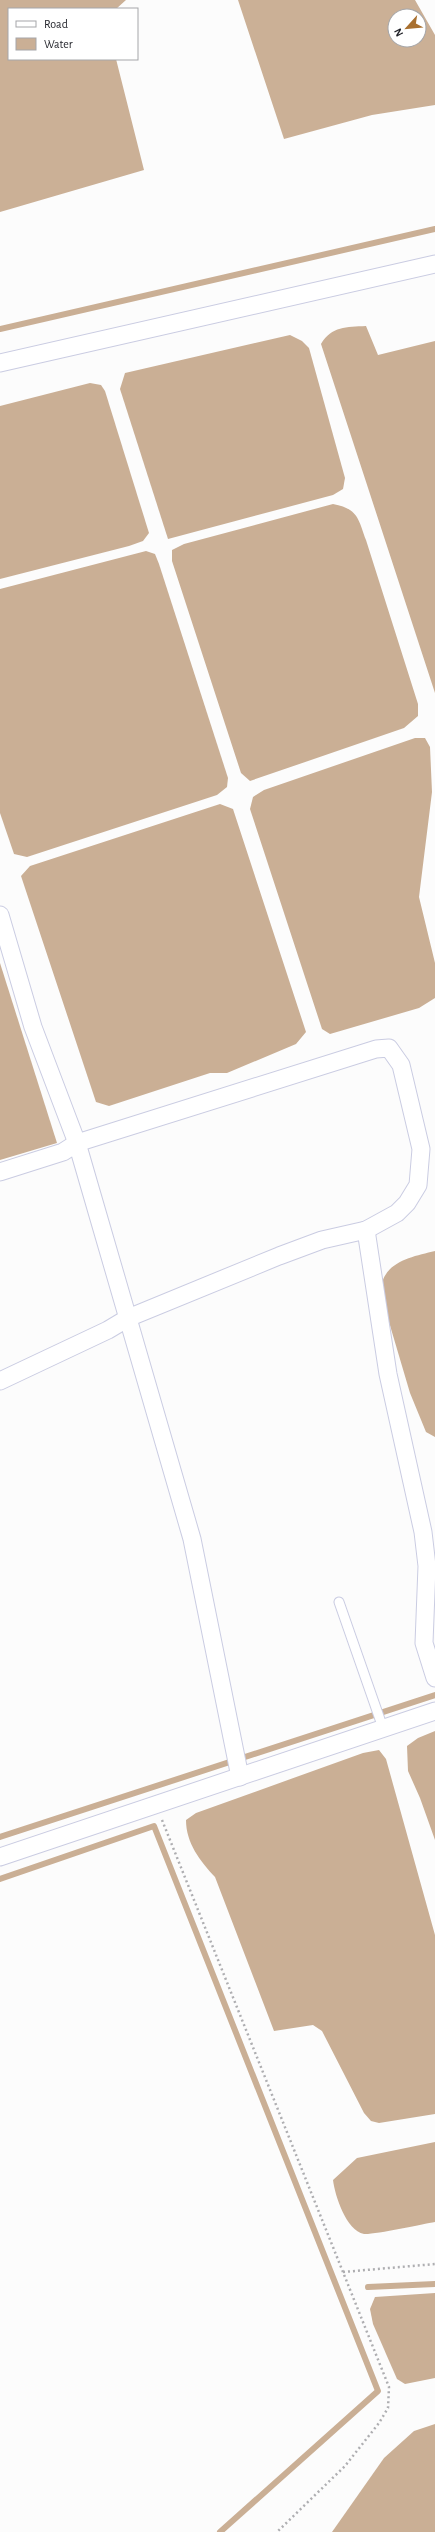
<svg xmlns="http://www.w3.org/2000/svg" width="435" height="2532" font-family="'Alegreya Sans',sans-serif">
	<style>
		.forest { fill: #cbb096; fill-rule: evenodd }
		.water { fill: #caaf95 }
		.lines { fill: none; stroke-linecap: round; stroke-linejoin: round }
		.stream { stroke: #caaf95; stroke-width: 6 }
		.lane-casing { stroke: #cacce2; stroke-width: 11 }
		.street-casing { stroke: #cacce2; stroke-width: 19 }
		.path { stroke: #aeaeb1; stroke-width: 2.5; stroke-dasharray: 2 3; stroke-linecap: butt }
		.lane { stroke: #fff; stroke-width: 9 }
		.street { stroke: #fff; stroke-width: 17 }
	</style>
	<rect width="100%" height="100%" fill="#fcfcfc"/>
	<g class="forest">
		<path d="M 0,0 L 126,0 L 116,9 L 9,9 L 9,59 L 116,59 L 144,170 L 0,212 Z"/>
		<path d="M 238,0 L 415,0 L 435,35 L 435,105 L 372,115 L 284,139 ZM 395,16 L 419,16 L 419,40 L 395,40 Z"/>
	</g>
	<g class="water">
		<path d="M 366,326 L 378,355 L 435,341 L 435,693 L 321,344 C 332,326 346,327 366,326 Z"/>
		<path d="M 290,335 L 302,341 L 309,348 L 345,478 L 343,489 L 333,495 L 168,539 L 120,389 L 125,373 Z"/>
		<path d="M 90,383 L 101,385 L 105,391 L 149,533 L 143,541 L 129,546 L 0,579 L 0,406 Z"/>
		<path d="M 333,504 C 358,509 358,518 366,540 L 418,704 L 418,716 L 404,728 L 250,781 L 241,773 L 172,561 L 172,550 L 184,544 Z"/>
		<path d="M 146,551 L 155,554 L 159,564 L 228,778 L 227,787 L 217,795 L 27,857 L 14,854 L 0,813 L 0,589 Z"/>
		<path d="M 415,738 L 425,738 L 430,747 L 432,792 L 419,897 L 435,963 L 435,998 L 419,1008 L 330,1034 L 322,1029 L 250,809 L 253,797 L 264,790 Z"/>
		<path d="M 220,804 L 233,809 L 306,1032 L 296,1044 L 227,1073 L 210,1073 L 109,1106 L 96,1102 L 21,876 L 30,866 Z"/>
		<path d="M 0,963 L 57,1143 L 0,1160 Z"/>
		<path d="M 435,1251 L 435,1437 L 426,1432 L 410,1393 L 381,1295 C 379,1263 410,1257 435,1251 Z"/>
		<path d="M 435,1731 L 435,1840 L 420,1798 L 408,1771 L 407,1746 L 418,1738 Z"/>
		<path d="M 379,1750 L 386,1759 L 435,1935 L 435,2114 L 379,2123 L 371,2121 L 364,2113 L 322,2031 L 313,2025 L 274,2031 L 215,1877 C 200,1861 186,1843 186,1820 L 196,1813 L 363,1753 Z"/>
		<path d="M 435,2142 L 435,2222 C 423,2224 373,2235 364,2234 C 346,2230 335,2196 333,2180 L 357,2158 Z"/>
		<path d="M 435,2293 L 435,2378 L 405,2384 L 397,2379 L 373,2324 L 370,2309 L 375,2297 Z"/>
		<path d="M 435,2424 L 435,2532 L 332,2532 L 384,2458 L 414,2431 Z"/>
	</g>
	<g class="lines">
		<g class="stream">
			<path d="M 0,329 L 435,229"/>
			<path d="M 0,1837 L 435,1695"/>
			<path d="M 0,1879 L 154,1826 L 378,2391 L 220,2532"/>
			<path d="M 368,2287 L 435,2284"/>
		</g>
		<g class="lane-casing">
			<path id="lane" d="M 339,1602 L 383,1728"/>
		</g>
		<g class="street-casing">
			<g id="street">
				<path d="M 0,363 L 435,264"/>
				<path d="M 0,915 L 33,1027 L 77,1143 L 192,1539 L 240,1777"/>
				<path d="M 0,1172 L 63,1152 L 77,1143 L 376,1049 L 389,1048 L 401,1065 L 421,1149 L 418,1185 L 407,1203 L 397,1213 L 366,1230 L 322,1240 L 279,1256 L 128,1318 L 108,1330 L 0,1381"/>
				<path d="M 366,1230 L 388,1374 L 423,1532 L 427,1566 L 424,1643 L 435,1678"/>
				<path d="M 0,1857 L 435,1711"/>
			</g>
		</g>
		<g class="path">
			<path d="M 162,1820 L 389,2387 L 388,2408 L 379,2423 L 345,2466 L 277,2532"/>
			<path d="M 343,2272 L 435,2264"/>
		</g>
		<use href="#lane" class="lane"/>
		<use href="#street" class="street"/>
	</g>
	<rect x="8" y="8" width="130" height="52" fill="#ffffff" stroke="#a5a6a9"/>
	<rect x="16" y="21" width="20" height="6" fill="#ffffff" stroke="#a5a6a9"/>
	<text x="44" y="28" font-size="12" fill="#1f2027">Road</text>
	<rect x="16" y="38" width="20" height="12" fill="#caaf95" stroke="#a5a6a9"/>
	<text x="44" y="48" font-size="12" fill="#1f2027">Water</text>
	<g transform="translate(407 28) rotate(243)"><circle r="19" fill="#ffffff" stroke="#a5a6a9"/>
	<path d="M0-3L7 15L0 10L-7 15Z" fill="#a9702f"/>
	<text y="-6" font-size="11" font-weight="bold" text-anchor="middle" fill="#1f2027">N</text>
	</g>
</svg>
